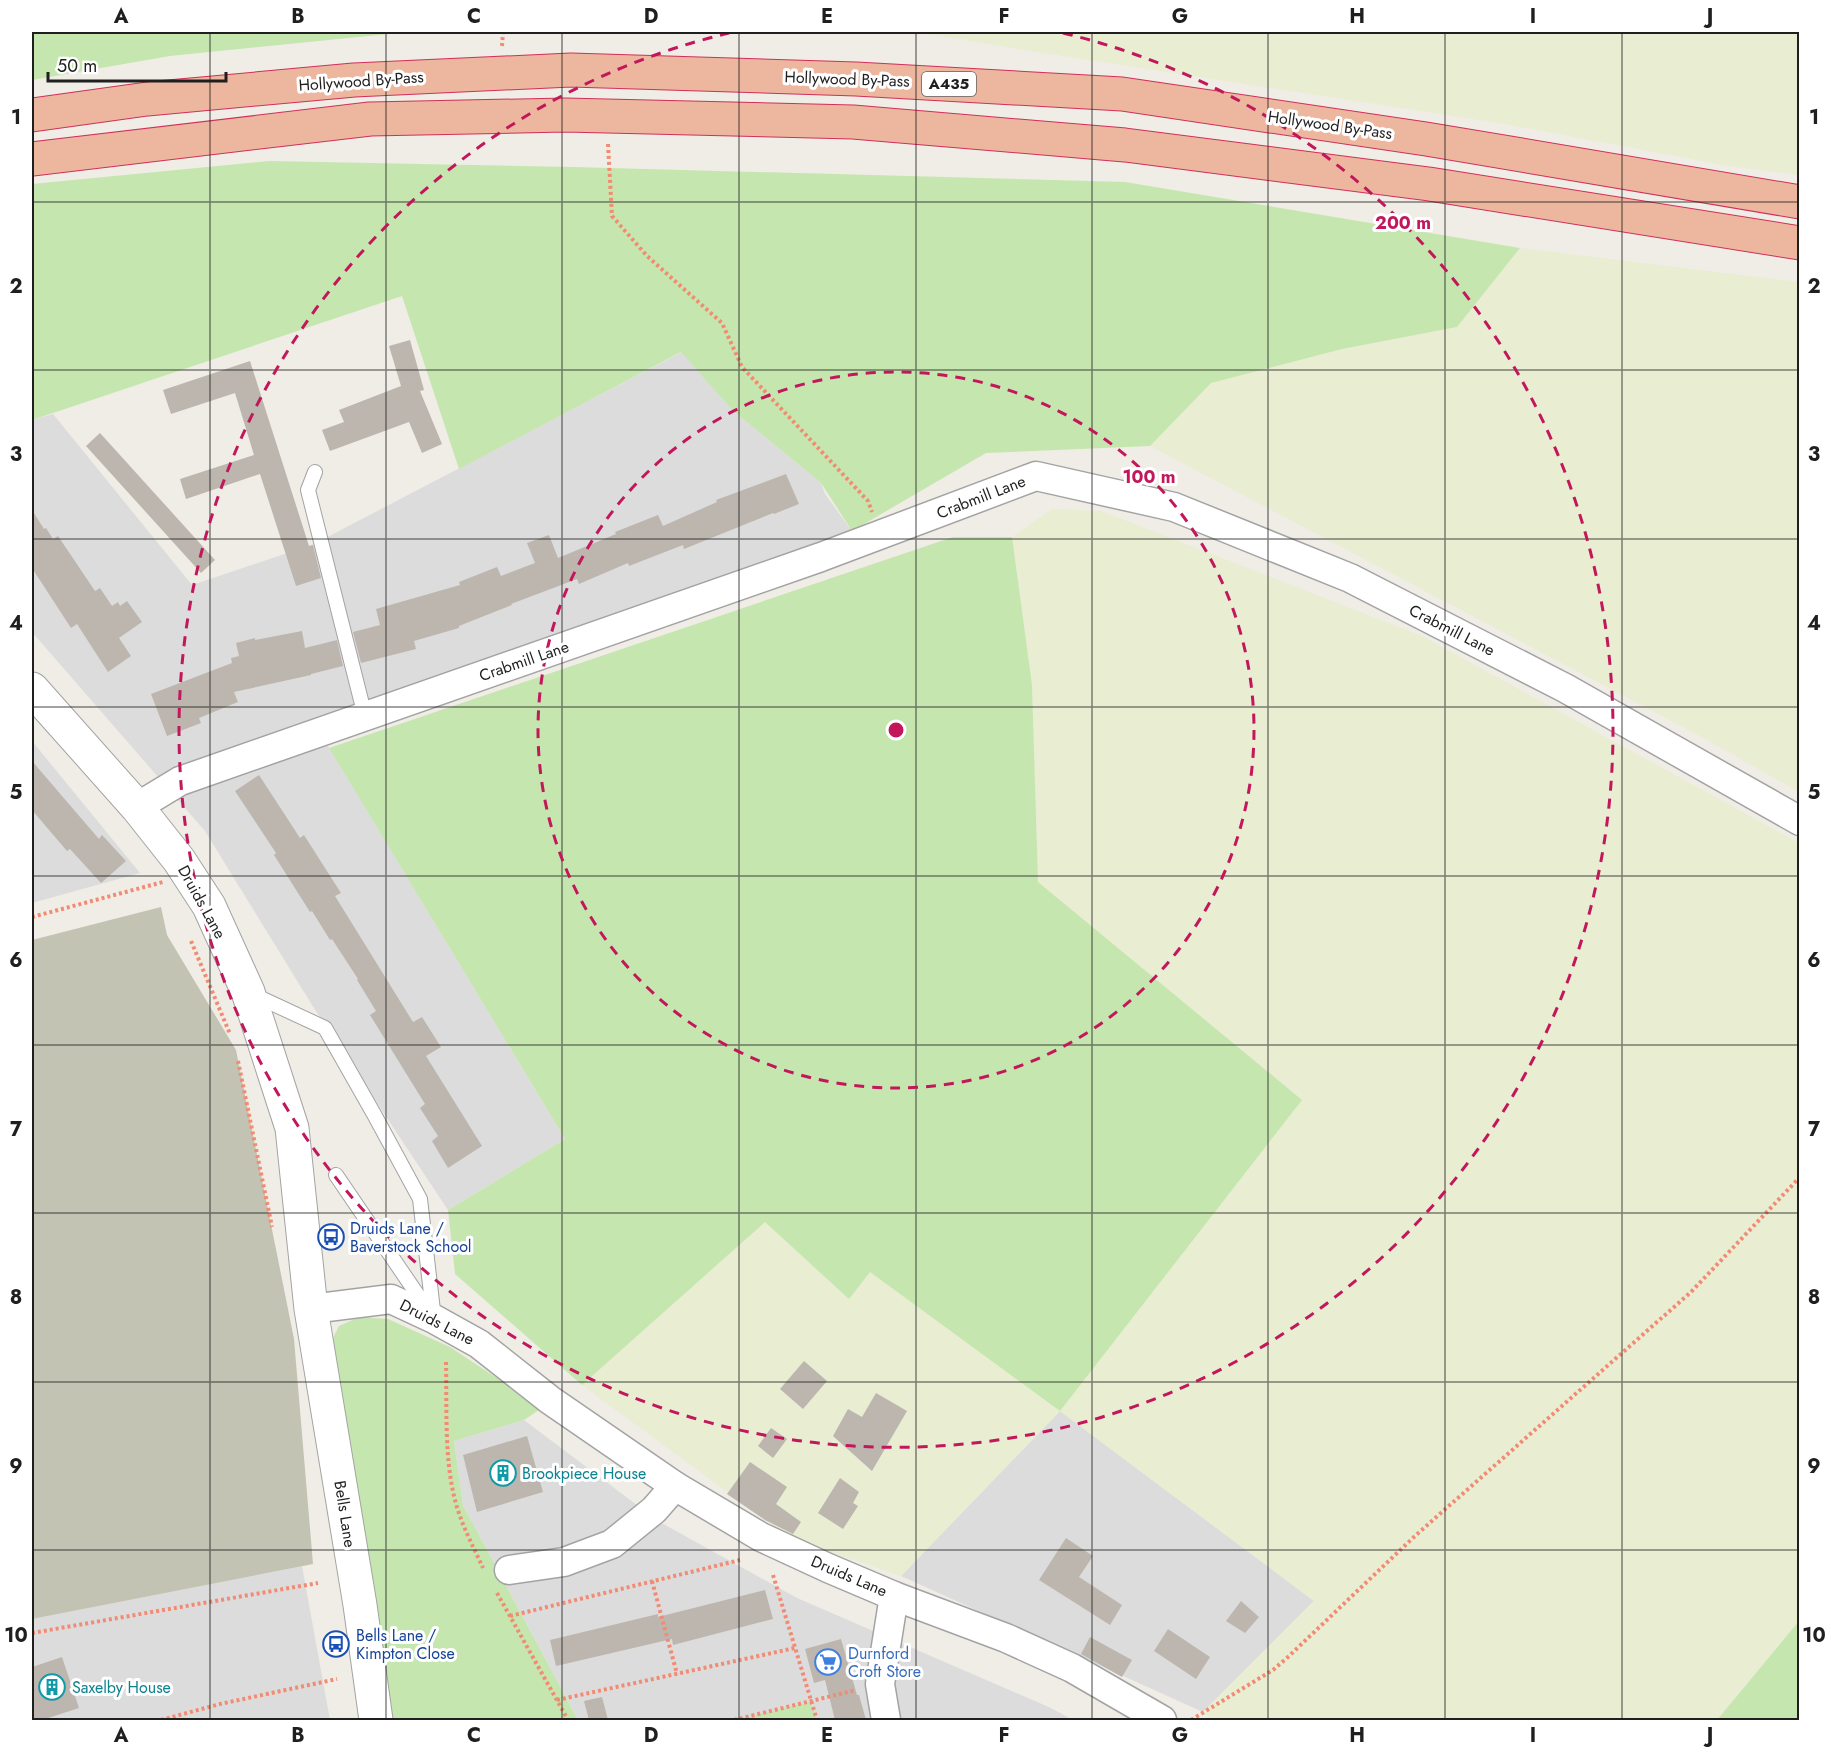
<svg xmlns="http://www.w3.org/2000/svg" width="1831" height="1752" font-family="Jost,sans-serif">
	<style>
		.residential { fill: #dddcdc }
		.construction { fill: #c2c3b2 }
		.farmland { fill: #e9edd2 }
		.grass { fill: #c6e6af }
		.building { fill: #bcb6af }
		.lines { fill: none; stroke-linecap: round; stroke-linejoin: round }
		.service-casing { stroke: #a3a3a3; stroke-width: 16 }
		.minor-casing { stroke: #a3a3a3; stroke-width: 31 }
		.tertiary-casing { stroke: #a3a3a3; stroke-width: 35 }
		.trunk-casing { stroke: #d12f5a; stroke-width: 35 }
		.path { stroke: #f28b74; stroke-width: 4; stroke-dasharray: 3 3; stroke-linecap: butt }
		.service { stroke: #fff; stroke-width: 14 }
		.minor { stroke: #fff; stroke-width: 28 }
		.tertiary { stroke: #fff; stroke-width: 33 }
		.trunk { stroke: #ecb69f; stroke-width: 33 }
		.grid { fill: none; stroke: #1f1f1f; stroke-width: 1.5; stroke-opacity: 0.55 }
		.ring { fill: none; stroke: #c2185b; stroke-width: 3; stroke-dasharray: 10 8 }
		.labels { text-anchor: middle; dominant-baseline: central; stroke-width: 6; stroke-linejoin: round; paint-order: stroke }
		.shield { fill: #fff; stroke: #626262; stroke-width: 1.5 }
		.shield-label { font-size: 15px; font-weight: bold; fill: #1f1f1f }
		.street-label { font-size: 16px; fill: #1f1f1f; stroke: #fff }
		.transit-label { font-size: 16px; fill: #164399; stroke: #fff; text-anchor: start }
		.culture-label { font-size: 16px; fill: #0d838f; stroke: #fff; text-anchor: start }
		.shop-label { font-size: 16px; fill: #366cbe; stroke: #fff; text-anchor: start }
		.centre { fill: #c2185b; stroke: #fff; stroke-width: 3 }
		.ring-label { font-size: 18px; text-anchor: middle; font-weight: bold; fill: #c2185b; stroke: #fff; stroke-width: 6; stroke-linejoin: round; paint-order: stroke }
		.neatline { fill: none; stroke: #1f1f1f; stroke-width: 2 }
		.grid-label { font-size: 20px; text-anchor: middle; font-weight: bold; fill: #1f1f1f }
	</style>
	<rect width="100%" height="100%" fill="#efede6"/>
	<g class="residential">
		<path d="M 682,352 L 732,410 L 821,483 L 825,494 L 852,531 L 313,721 L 565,1139 L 448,1210 L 312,1005 L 205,831 L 32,632 L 32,420 L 53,414 L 192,585 L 314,544 Z"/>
		<path d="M 32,741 L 140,873 L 32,903 Z"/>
		<path d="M 1060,1411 L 1314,1601 L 1203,1712 L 901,1576 Z"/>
		<path d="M 524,1420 L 658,1521 L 797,1598 L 1051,1708 L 1073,1720 L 578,1720 L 463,1505 L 454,1441 Z"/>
		<path d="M 302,1566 L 330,1720 L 32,1720 L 32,1619 Z"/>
	</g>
	<path class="construction" d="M 161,907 L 167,935 L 236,1050 L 294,1339 L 313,1564 L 32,1619 L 32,940 Z"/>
	<g class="farmland">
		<path d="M 915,32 L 1799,32 L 1799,175 L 1728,166 L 1505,124 L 1063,56 Z"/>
		<path d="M 1520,248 L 1799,282 L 1799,792 L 1698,735 L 1150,446 L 1211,383 L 1342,349 L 1457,327 Z"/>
		<path d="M 1052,509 L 1101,511 L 1422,636 L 1799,843 L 1799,1621 L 1717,1720 L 1212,1720 L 1203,1712 L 1314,1601 L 1060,1411 L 901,1576 L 790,1538 L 582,1385 L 765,1221 L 849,1298 L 870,1272 L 1060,1410 L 1301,1100 L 1038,882 L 1032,685 L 1012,537 Z"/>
	</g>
	<g class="grass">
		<path d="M 32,32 L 408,32 L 170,56 L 32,80 Z"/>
		<path d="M 269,161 L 574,167 L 1125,182 L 1520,248 L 1457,327 L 1342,349 L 1211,383 L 1150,446 L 986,453 L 852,531 L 821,483 L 732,410 L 681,352 L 459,469 L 402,296 L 32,420 L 32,184 Z"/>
		<path d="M 953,537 L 1012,537 L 1032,685 L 1038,882 L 1302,1100 L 1060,1411 L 870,1272 L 849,1299 L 765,1222 L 582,1385 L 455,1274 L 448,1210 L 565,1139 L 329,748 Z"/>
		<path d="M 359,1317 L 388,1319 L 450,1347 L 542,1408 L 524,1420 L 454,1441 L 463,1505 L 578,1720 L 388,1720 L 330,1344 L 339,1326 Z"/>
		<path d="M 1799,1621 L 1799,1720 L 1717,1720 Z"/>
		<path d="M 811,1702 L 817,1720 L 734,1720 Z"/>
	</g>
	<g class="building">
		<path d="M 410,340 L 424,390 L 420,391 L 442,444 L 422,453 L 409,422 L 330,451 L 322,430 L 344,422 L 339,410 L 401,386 L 389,346 Z"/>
		<path d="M 250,361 L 309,546 L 313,545 L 321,578 L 296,586 L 260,474 L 186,499 L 180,479 L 254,455 L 235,393 L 171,414 L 163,390 Z"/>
		<path d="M 100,433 L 215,560 L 201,573 L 86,446 Z"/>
		<path d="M 786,474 L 799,504 L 774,514 L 773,513 L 684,549 L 683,545 L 629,566 L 628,563 L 579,584 L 577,579 L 511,604 L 512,605 L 459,626 L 459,628 L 414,641 L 416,649 L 361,663 L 353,632 L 380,625 L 376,609 L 460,585 L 459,582 L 497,567 L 501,576 L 535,563 L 527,543 L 549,535 L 558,558 L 616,534 L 615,532 L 658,515 L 663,526 L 717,502 L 716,500 Z"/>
		<path d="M 32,510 L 44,529 L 46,528 L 53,539 L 58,536 L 95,591 L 100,588 L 112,606 L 118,602 L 120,606 L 127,601 L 142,622 L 119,638 L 131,656 L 108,672 L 77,624 L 71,628 L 32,568 Z"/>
		<path d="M 302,631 L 305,648 L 337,640 L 343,666 L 311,674 L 311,675 L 234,692 L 238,702 L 199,718 L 201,723 L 167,736 L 151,694 L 232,663 L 231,658 L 239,656 L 236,643 L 255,638 L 255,640 Z"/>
		<path d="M 32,761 L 99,839 L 102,835 L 126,861 L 101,883 L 70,849 L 67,851 L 32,810 Z"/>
		<path d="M 259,775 L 300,838 L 304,835 L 341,893 L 335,896 L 413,1022 L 422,1017 L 441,1047 L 426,1056 L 482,1146 L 448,1168 L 432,1141 L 438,1136 L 420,1108 L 425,1104 L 370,1015 L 376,1011 L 357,980 L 358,979 L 332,939 L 330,940 L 312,911 L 310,912 L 274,855 L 276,853 L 235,791 Z"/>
		<path d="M 804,1361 L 827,1381 L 803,1409 L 780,1389 Z"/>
		<path d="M 876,1393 L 907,1411 L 872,1471 L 833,1436 L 848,1409 L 862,1417 Z"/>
		<path d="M 771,1428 L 787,1439 L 773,1458 L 758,1446 Z"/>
		<path d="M 527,1436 L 543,1492 L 477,1512 L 463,1455 Z"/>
		<path d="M 750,1462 L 787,1487 L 776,1504 L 801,1522 L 793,1534 L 765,1520 L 727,1494 Z"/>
		<path d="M 840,1478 L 859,1492 L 853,1503 L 858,1506 L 843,1529 L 818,1513 Z"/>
		<path d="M 1066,1538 L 1093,1556 L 1079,1577 L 1122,1605 L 1110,1625 L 1039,1580 Z"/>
		<path d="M 765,1590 L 773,1619 L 673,1645 L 672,1639 L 556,1666 L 550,1640 L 658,1614 L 658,1617 Z"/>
		<path d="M 1241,1601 L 1259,1617 L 1245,1633 L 1226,1621 Z"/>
		<path d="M 1168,1629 L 1210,1657 L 1196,1679 L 1154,1651 Z"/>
		<path d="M 1090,1637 L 1132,1660 L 1122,1677 L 1081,1654 Z"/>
		<path d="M 841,1639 L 857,1695 L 859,1695 L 866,1720 L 835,1720 L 825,1680 L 814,1683 L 805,1649 Z"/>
		<path d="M 62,1657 L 79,1708 L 42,1720 L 32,1720 L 32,1667 Z"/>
		<path d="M 602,1697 L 608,1720 L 589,1720 L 584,1701 Z"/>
	</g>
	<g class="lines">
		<g class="service-casing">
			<g id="service">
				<path d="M 315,472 L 308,490 L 365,716"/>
				<path d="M 252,994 L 325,1028 L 375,1116 L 420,1199 L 434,1319 L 336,1175"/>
			</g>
		</g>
		<g class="minor-casing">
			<g id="minor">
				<path d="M 137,807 L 180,781 L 821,557 L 1036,476 L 1174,507 L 1350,578 L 1565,688 L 1800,821"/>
				<path d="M 311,1309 L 391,1299 L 434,1319 L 479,1344 L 550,1400 L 675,1486 L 761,1537 L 828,1568 L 894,1596 L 1006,1638 L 1072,1668 L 1162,1720"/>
				<path d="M 509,1570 L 564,1562 L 612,1544 L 654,1510 L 675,1486"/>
				<path d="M 886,1720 L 880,1684 L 894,1596"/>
			</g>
		</g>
		<g class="tertiary-casing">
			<path id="tertiary" d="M 32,689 L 137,807 L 179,860 L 209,906 L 248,992 L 292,1128 L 311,1309 L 360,1605 L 376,1720"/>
		</g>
		<g class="trunk-casing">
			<g id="trunk">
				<path d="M 32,115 L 147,99 L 354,80 L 571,70 L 856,79 L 1122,94 L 1426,139 L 1800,202"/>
				<path d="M 32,159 L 370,119 L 565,115 L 853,122 L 1125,145 L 1429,184 L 1800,243"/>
			</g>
		</g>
		<g class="path">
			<path d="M 502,46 L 503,32"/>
			<path d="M 608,144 L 612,216 L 647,256 L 722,323 L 742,367 L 868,501 L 872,512"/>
			<path d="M 32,917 L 163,882"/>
			<path d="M 191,941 L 230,1034"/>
			<path d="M 238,1061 L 272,1227"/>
			<path d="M 446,1362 C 447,1405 444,1458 455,1500 C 461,1524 473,1546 483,1568"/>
			<path d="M 773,1575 L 817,1720"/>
			<path d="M 652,1581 L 677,1674"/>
			<path d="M 497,1593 L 568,1720"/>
			<path d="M 510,1616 L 740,1560"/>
			<path d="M 32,1633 L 318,1583"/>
			<path d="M 557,1700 L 795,1648"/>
			<path d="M 161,1720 L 220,1704 L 337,1679"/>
			<path d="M 734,1720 L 856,1690"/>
			<path d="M 1191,1720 L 1273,1670 L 1288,1657 L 1416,1535 L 1691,1292 L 1800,1177"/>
		</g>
		<use href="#service" class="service"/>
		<use href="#minor" class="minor"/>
		<use href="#tertiary" class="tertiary"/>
		<use href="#trunk" class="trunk"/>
	</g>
	<path class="grid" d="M 210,32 L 210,1720M 386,32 L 386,1720M 562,32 L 562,1720M 739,32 L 739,1720M 916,32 L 916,1720M 1092,32 L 1092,1720M 1268,32 L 1268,1720M 1445,32 L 1445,1720M 1622,32 L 1622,1720M 32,202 L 1800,202M 32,370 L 1800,370M 32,539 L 1800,539M 32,707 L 1800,707M 32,876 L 1800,876M 32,1045 L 1800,1045M 32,1213 L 1800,1213M 32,1382 L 1800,1382M 32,1550 L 1800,1550"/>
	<g class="ring">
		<circle cx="896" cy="730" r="358"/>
		<path d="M1063 33A717 717 0 1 1 729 33"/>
	</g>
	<defs>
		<g id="bus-ring" transform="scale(1.35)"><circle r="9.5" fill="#fff" stroke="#1a4fb4" stroke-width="1.5"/><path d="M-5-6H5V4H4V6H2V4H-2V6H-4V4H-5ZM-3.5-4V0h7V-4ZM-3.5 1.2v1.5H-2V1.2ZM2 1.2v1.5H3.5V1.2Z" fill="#1a4fb4"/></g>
		<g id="building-ring" transform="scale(1.35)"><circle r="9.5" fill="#fff" stroke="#0f9aa8" stroke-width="1.5"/><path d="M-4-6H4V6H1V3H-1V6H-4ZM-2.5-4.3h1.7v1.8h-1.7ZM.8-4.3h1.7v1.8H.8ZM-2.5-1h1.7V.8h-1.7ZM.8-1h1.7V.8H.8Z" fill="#0f9aa8"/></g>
		<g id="supermarket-ring" transform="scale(1.35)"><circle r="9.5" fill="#fff" stroke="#3f7fe0" stroke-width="1.5"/><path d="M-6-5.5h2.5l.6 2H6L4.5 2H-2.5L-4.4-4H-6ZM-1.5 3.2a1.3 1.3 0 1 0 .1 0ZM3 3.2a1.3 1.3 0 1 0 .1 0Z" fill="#3f7fe0"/></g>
	</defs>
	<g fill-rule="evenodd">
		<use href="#bus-ring" x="331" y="1237"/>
		<use href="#building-ring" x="503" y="1473"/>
		<use href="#bus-ring" x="336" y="1644"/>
		<use href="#supermarket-ring" x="828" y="1662"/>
		<use href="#building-ring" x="52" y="1687"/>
	</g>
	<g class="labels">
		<rect class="shield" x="922" y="72" width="54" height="24" rx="4.5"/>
		<g class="shield-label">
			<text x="949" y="84">A435</text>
		</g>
		<g class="street-label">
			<text transform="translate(847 79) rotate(2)">Hollywood By-Pass</text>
			<text transform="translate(361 81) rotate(-4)">Hollywood By-Pass</text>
			<text transform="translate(1330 125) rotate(8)">Hollywood By-Pass</text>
			<text transform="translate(981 497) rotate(-21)">Crabmill Lane</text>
			<text transform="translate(1452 630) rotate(27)">Crabmill Lane</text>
			<text transform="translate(524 661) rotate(-19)">Crabmill Lane</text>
			<text transform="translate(202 902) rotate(61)">Druids Lane</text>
			<text transform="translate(437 1322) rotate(27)">Druids Lane</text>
			<text transform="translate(345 1514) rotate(81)">Bells Lane</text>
			<text transform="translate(849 1576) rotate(23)">Druids Lane</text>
		</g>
		<g class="transit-label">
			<text x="350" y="1228">Druids Lane /<tspan x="350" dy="18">Baverstock School</tspan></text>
			<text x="356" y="1635">Bells Lane /<tspan x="356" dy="18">Kimpton Close</tspan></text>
		</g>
		<g class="culture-label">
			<text x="522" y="1473">Brookpiece House</text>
			<text x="72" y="1687">Saxelby House</text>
		</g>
		<g class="shop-label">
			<text x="848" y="1653">Durnford<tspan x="848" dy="18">Croft Store</tspan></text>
		</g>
	</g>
	<circle cx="896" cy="730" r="9" class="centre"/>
	<g class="ring-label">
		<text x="1403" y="229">200 m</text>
		<text x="1149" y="483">100 m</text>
	</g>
	<rect width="1831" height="1752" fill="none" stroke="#ffffff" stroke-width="66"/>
	<path d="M48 72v9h178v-9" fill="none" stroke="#1f1f1f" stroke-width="3"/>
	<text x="57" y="72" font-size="18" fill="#1f1f1f" stroke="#ffffff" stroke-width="4.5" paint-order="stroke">50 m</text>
	<rect x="33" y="33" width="1765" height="1686" class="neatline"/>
	<g class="grid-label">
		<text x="121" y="23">A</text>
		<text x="298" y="23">B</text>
		<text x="474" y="23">C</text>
		<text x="651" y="23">D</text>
		<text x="827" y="23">E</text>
		<text x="1004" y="23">F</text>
		<text x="1180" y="23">G</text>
		<text x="1357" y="23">H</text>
		<text x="1533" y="23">I</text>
		<text x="1710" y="23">J</text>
		<text x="16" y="124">1</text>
		<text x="1814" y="124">1</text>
		<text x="16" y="293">2</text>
		<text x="1814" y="293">2</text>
		<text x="16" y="461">3</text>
		<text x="1814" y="461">3</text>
		<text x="16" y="630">4</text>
		<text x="1814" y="630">4</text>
		<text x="16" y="799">5</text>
		<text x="1814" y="799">5</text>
		<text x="16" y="967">6</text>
		<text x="1814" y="967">6</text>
		<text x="16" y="1136">7</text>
		<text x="1814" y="1136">7</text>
		<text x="16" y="1304">8</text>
		<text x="1814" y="1304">8</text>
		<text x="16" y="1473">9</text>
		<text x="1814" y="1473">9</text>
		<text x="16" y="1642">10</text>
		<text x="1814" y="1642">10</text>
		<text x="121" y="1742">A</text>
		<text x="298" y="1742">B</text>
		<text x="474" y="1742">C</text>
		<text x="651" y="1742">D</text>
		<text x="827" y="1742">E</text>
		<text x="1004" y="1742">F</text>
		<text x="1180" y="1742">G</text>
		<text x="1357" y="1742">H</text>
		<text x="1533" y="1742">I</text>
		<text x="1710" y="1742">J</text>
	</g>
</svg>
